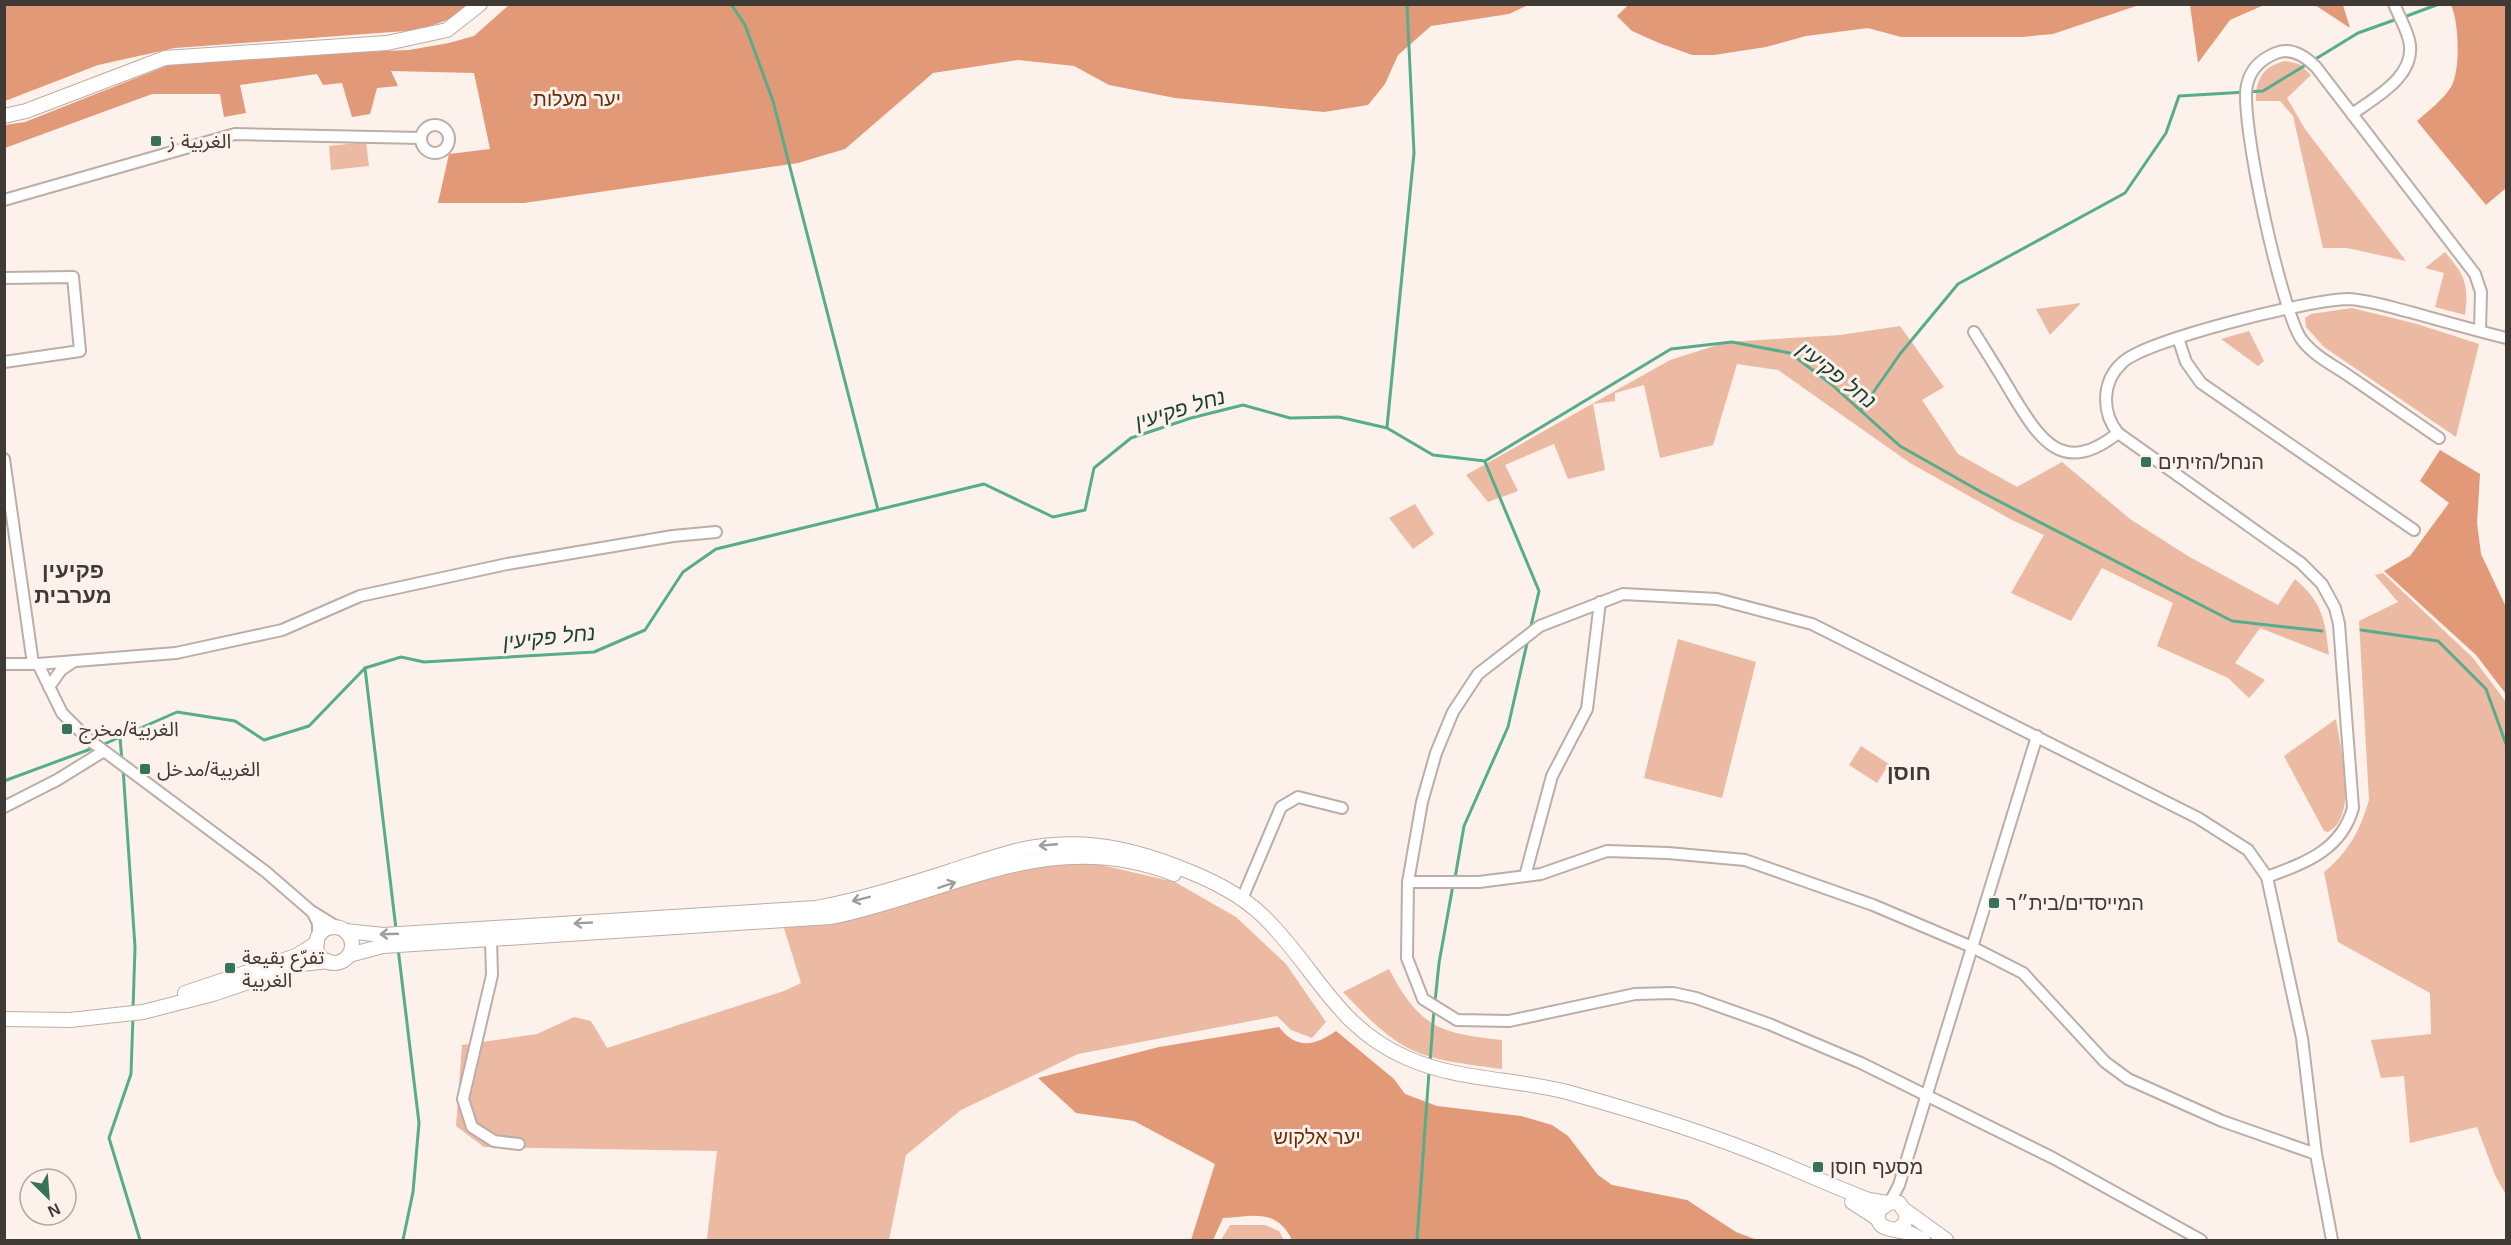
<svg xmlns="http://www.w3.org/2000/svg" width="2511" height="1245" font-family="Arial,'Noto Sans Arabic','Noto Sans Hebrew',sans-serif">
	<style>
		.green { fill: #ecbaa3 }
		.forest { fill: #e29977 }
		.lines { fill: none; stroke-linecap: round; stroke-linejoin: round }
		.stream { stroke: #55ad8b; stroke-width: 3 }
		.minor-casing { stroke: #bcada6; stroke-width: 14 }
		.major-casing { stroke: #bcada6; stroke-width: 16 }
		.minor { stroke: #fff; stroke-width: 10 }
		.major { stroke: #fff; stroke-width: 14 }
		.oneway { stroke: #a09c9b }
		.poi-dot { fill: #37725b; stroke: #fdf1eb; stroke-width: 2 }
		.labels { text-anchor: middle; dominant-baseline: central; stroke-width: 6; stroke-linejoin: round; paint-order: stroke }
		.park-label { font-size: 20px; fill: #6c2b03; stroke: #fdf1eb }
		.poi-label { font-size: 20px; fill: #403a37; stroke: #fdf1eb; text-anchor: start }
		.water-label { font-size: 21px; font-style: italic; fill: #1a4132; stroke: #fdf1eb }
		.quarter-label { font-size: 22px; font-weight: bold; fill: #403a37; stroke: #fdf1eb }
	</style>
	<rect width="100%" height="100%" fill="#fdf1eb"/>
	<g class="green">
		<path d="M 2286,61 L 2299,64 L 2311,75 L 2287,98 L 2305,129 L 2406,261 L 2347,248 L 2323,248 L 2293,116 L 2280,101 L 2256,101 C 2255,80 2264,65 2286,61 Z"/>
		<path d="M 366,142 L 369,166 L 331,170 L 329,146 Z"/>
		<path d="M 2445,252 C 2465,276 2469,283 2465,315 L 2435,307 L 2444,273 L 2425,268 Z"/>
		<path d="M 2081,303 L 2050,335 L 2036,309 Z"/>
		<path d="M 2352,308 L 2417,324 L 2479,344 L 2456,437 L 2324,347 L 2306,327 L 2305,318 L 2311,314 Z"/>
		<path d="M 1900,326 L 1944,387 L 1922,400 L 1958,454 L 2017,487 L 2062,462 L 2130,519 L 2188,556 L 2278,605 L 2295,579 C 2323,603 2325,620 2329,655 L 2260,628 L 2235,663 L 2265,680 L 2249,698 L 2228,678 L 2157,646 L 2173,603 L 2102,568 L 2071,621 L 2011,593 L 2044,535 L 2012,520 L 1910,463 L 1778,370 L 1737,364 L 1713,445 L 1660,458 L 1644,385 L 1615,393 L 1615,401 L 1593,404 L 1605,470 L 1568,479 L 1554,444 L 1505,465 L 1518,491 L 1488,502 L 1466,475 L 1670,360 L 1727,342 L 1840,335 Z"/>
		<path d="M 2249,331 L 2264,361 L 2258,366 L 2221,339 Z"/>
		<path d="M 1415,504 L 1434,534 L 1413,549 L 1389,518 Z"/>
		<path d="M 2383,573 L 2473,658 L 2506,702 L 2506,1195 L 2495,1175 L 2477,1127 L 2410,1143 L 2404,1076 L 2381,1078 L 2371,1040 L 2431,1034 L 2430,993 L 2338,942 L 2324,872 C 2349,852 2360,830 2369,800 L 2359,621 L 2398,602 L 2375,575 Z"/>
		<path d="M 1678,639 L 1756,662 L 1722,798 L 1644,778 Z"/>
		<path d="M 2336,719 C 2340,747 2359,817 2328,832 L 2324,831 L 2284,756 Z"/>
		<path d="M 1861,746 L 1889,764 L 1877,783 L 1849,765 Z"/>
		<path d="M 1088,862 L 1175,882 L 1236,917 L 1286,964 L 1326,1022 L 1312,1038 L 1291,1030 L 1277,1016 L 1078,1054 L 961,1110 L 906,1155 L 889,1240 L 707,1240 L 717,1151 L 484,1147 L 456,1126 L 462,1045 L 537,1034 L 574,1017 L 591,1021 L 607,1048 L 784,991 L 801,983 L 784,928 L 838,921 L 1036,863 Z"/>
		<path d="M 1389,969 C 1420,1028 1439,1033 1502,1040 L 1502,1069 C 1417,1058 1403,1056 1343,992 Z"/>
		<path d="M 1230,1225 L 1265,1225 L 1279,1231 L 1284,1240 L 1221,1240 Z"/>
	</g>
	<g class="forest">
		<path d="M 5,5 L 466,5 L 453,18 L 419,30 L 175,48 L 98,65 L 5,101 Z"/>
		<path d="M 509,5 L 1528,5 L 1509,14 L 1431,26 L 1398,55 L 1385,84 L 1368,105 L 1324,112 L 1175,98 L 1109,85 L 1074,66 L 1018,60 L 933,73 L 845,149 L 798,163 L 524,203 L 438,203 L 449,154 L 490,149 L 474,73 L 391,71 L 398,86 L 377,88 L 370,114 L 352,117 L 342,83 L 323,85 L 317,74 L 240,85 L 246,113 L 224,117 L 220,94 L 152,94 L 5,148 L 5,125 L 25,122 L 174,63 L 206,58 L 409,50 L 449,43 L 474,36 Z"/>
		<path d="M 1628,5 L 1628,4 L 2149,5 L 2136,6 L 2053,34 L 2022,37 L 1901,37 L 1868,28 L 1806,36 L 1766,47 L 1714,55 L 1692,55 L 1659,43 L 1632,31 L 1617,16 Z"/>
		<path d="M 2190,5 L 2190,4 L 2264,5 L 2230,20 L 2198,63 Z"/>
		<path d="M 2315,5 L 2343,5 L 2350,28 Z"/>
		<path d="M 2451,5 L 2506,5 L 2506,188 L 2486,205 L 2417,121 C 2428,111 2443,100 2451,87 C 2461,71 2459,22 2451,5 Z"/>
		<path d="M 2440,450 L 2480,474 L 2477,523 L 2481,554 L 2506,607 L 2506,694 L 2476,655 L 2384,571 L 2410,556 L 2449,503 L 2420,481 Z"/>
		<path d="M 1279,1027 C 1297,1050 1314,1046 1336,1031 L 1394,1079 L 1405,1094 L 1437,1106 L 1521,1116 L 1552,1125 L 1568,1136 L 1598,1175 L 1612,1185 L 1687,1200 L 1736,1232 L 1757,1240 L 1292,1240 C 1277,1208 1253,1216 1223,1218 L 1213,1240 L 1191,1240 L 1215,1164 L 1134,1121 L 1076,1113 L 1038,1078 L 1159,1047 Z"/>
	</g>
	<g class="lines">
		<g class="stream">
			<path d="M 731,4 L 745,25 L 773,101 L 878,510"/>
			<path d="M 2404,17 L 2439,4"/>
			<path d="M 1861,410 L 1900,354 L 1958,284 L 2125,193 L 2166,133 L 2179,96 L 2263,91 L 2358,33 L 2397,19"/>
			<path d="M 1387,427 L 1414,153 L 1407,4"/>
			<path d="M 1485,462 L 1539,591 L 1530,630"/>
			<path d="M 2361,630 L 2438,641 L 2486,689 L 2506,744"/>
			<path d="M 365,668 L 396,929"/>
			<path d="M 120,738 L 122,761"/>
			<path d="M 102,745 L 177,712 L 235,721 L 264,740 L 309,726 L 365,668 L 401,657 L 424,662 L 594,652 L 645,630 L 683,572 L 716,549 L 984,484 L 1053,517 L 1085,510 L 1094,468 L 1131,438 L 1191,418 L 1243,405 L 1290,418 L 1339,417 L 1387,428 L 1433,455 L 1485,461 L 1671,349 L 1732,342 L 1790,353 L 1831,384 L 1900,446 L 1983,493 L 2232,621 L 2322,631"/>
			<path d="M 123,768 L 135,947 L 133,1010"/>
			<path d="M 4,781 L 96,747"/>
			<path d="M 1455,878 L 1464,826 L 1508,727 L 1528,639"/>
			<path d="M 398,948 L 419,1123 L 413,1192 L 403,1240"/>
			<path d="M 1435,1002 L 1439,963 L 1453,885"/>
			<path d="M 133,1016 L 131,1074 L 109,1138 L 140,1240"/>
			<path d="M 1430,1062 L 1434,1009"/>
			<path d="M 1417,1240 L 1429,1072"/>
		</g>
		<g class="minor-casing">
			<g id="minor">
				<path d="M 2352,114 C 2376,97 2418,75 2409,40 C 2406,28 2399,16 2394,4"/>
				<circle cx="435" cy="139" r="14"/>
				<path d="M 4,200 L 235,134 L 421,138"/>
				<path d="M 4,278 L 73,277 L 80,351 L 4,362"/>
				<path d="M 1974,332 C 1987,353 2000,373 2012,394 C 2040,440 2063,477 2118,433"/>
				<path d="M 2178,338 L 2186,362 L 2201,383 L 2414,530"/>
				<path d="M 2439,438 C 2409,417 2379,397 2349,376 C 2333,365 2314,356 2302,340 C 2282,314 2239,118 2247,85 C 2250,70 2261,59 2276,53 C 2291,47 2305,56 2316,67 L 2475,274 L 2481,292 L 2480,331"/>
				<path d="M 4,459 L 33,664"/>
				<path d="M 4,664 L 38,664 L 176,653 L 282,630 L 360,596 L 507,564 L 673,536 L 716,532"/>
				<path d="M 38,664 L 62,713 L 88,739 L 266,872 L 311,911 L 337,927"/>
				<path d="M 49,687 L 61,670 L 73,662"/>
				<path d="M 4,807 L 57,780 L 104,751"/>
				<path d="M 1525,876 L 1552,776 L 1587,709 L 1600,602"/>
				<path d="M 2267,877 C 2304,863 2341,851 2353,808 L 2339,624 L 2335,608 L 2322,584 L 2301,563 L 2118,433 C 2101,412 2102,381 2122,363 C 2145,340 2312,299 2348,299 C 2369,300 2390,307 2410,312 C 2442,321 2474,330 2506,338"/>
				<path d="M 1408,882 L 1479,882 L 1541,874 L 1607,851 L 1668,853 L 1745,860 L 1873,905 L 1972,947 L 2023,973 L 2105,1062 L 2128,1079 L 2222,1121 L 2316,1154"/>
				<path d="M 1242,899 L 1281,807 L 1298,797 L 1342,808"/>
				<path d="M 313,913 L 318,923 L 318,937"/>
				<path d="M 487,933 L 491,940 L 492,975 L 463,1099 L 472,1127 L 494,1141 L 519,1144"/>
				<path d="M 1890,1202 L 1899,1185 L 2037,736"/>
				<path d="M 2201,1240 L 2053,1158 L 1861,1063 L 1769,1024 L 1696,998 L 1673,993 L 1635,994 L 1509,1021 L 1457,1020 L 1423,999 L 1407,958 L 1408,882 L 1422,802 L 1436,753 L 1453,712 L 1478,674 L 1540,626 L 1623,594 L 1717,599 L 1812,624 L 2198,818 L 2248,850 L 2267,877 L 2302,1038 L 2316,1154 L 2332,1240"/>
			</g>
		</g>
		<g class="major-casing">
			<g id="major">
				<path d="M 4,116 L 26,111 L 165,58 L 387,43 L 447,30 L 480,4"/>
				<circle cx="334" cy="945" r="18"/>
				<path d="M 346,931 L 383,935 L 816,908 C 864,899 910,884 957,869 C 988,859 1020,847 1053,845 C 1096,841 1138,851 1178,867 C 1209,879 1239,893 1263,916 C 1315,966 1335,1027 1407,1058 C 1459,1081 1513,1078 1567,1092 C 1628,1109 1691,1128 1750,1151 C 1790,1166 1829,1185 1869,1200 L 1887,1203"/>
				<path d="M 349,955 L 383,946 L 831,917 C 950,893 1050,825 1174,874"/>
				<path d="M 185,993 L 296,956 L 317,943"/>
				<path d="M 4,1019 L 70,1020 L 143,1012 L 213,994 L 301,964 L 328,961"/>
				<path d="M 1852,1202 L 1878,1219"/>
				<path d="M 1906,1211 L 1946,1240"/>
				<path d="M 1896,1230 L 1904,1225 L 1907,1215 L 1899,1203 L 1890,1202 L 1879,1210 C 1874,1231 1891,1228 1905,1232 C 1911,1233 1917,1237 1923,1240"/>
			</g>
		</g>
		<use href="#minor" class="minor"/>
		<use href="#major" class="major"/>
	</g>
	<defs><path id="oneway-shaft" d="M-6 0H5M1.5-3L5.5 0L1.5 3" fill="none" stroke-width="1.6" stroke-linecap="round" stroke-linejoin="round" transform="scale(1.5)"/></defs>
	<g class="oneway">
		<use href="#oneway-shaft" transform="translate(1048 845) rotate(175)"/>
		<use href="#oneway-shaft" transform="translate(947 885) rotate(-18)"/>
		<use href="#oneway-shaft" transform="translate(861 899) rotate(166)"/>
		<use href="#oneway-shaft" transform="translate(583 923) rotate(177)"/>
		<use href="#oneway-shaft" transform="translate(389 934) rotate(178)"/>
	</g>
	<g class="poi-dot">
		<rect x="150" y="135" width="12" height="12" rx="3"/>
		<rect x="2140" y="456" width="12" height="12" rx="3"/>
		<rect x="61" y="723" width="12" height="12" rx="3"/>
		<rect x="139" y="763" width="12" height="12" rx="3"/>
		<rect x="1988" y="897" width="12" height="12" rx="3"/>
		<rect x="224" y="962" width="12" height="12" rx="3"/>
		<rect x="1812" y="1161" width="12" height="12" rx="3"/>
	</g>
	<g class="labels">
		<g class="park-label">
			<text x="577" y="99">יער מעלות</text>
			<text x="1317" y="1137">יער אלקוש</text>
		</g>
		<g class="poi-label">
			<text x="168" y="141">الغربية ز</text>
			<text x="2158" y="462">הנחל/הזיתים</text>
			<text x="79" y="729">الغربية/مخرج</text>
			<text x="157" y="769">الغربية/مدخل</text>
			<text x="2006" y="903">המייסדים/בית״ר</text>
			<text x="242" y="957">تفرّع بقيعة<tspan x="242" dy="23">الغربية</tspan></text>
			<text x="1830" y="1167">מסעף חוסן</text>
		</g>
		<g class="water-label">
			<text transform="translate(1837 375) rotate(38)">נחל פקיעין</text>
			<text transform="translate(1180 409) rotate(-17)">נחל פקיעין</text>
			<text transform="translate(549 637) rotate(-6)">נחל פקיעין</text>
		</g>
		<g class="quarter-label">
			<text x="73" y="570">פקיעין<tspan x="73" dy="25">מערבית</tspan></text>
			<text x="1909" y="772">חוסן</text>
		</g>
	</g>
	<rect width="2511" height="1245" fill="none" stroke="#403a37" stroke-width="12"/>
	<g transform="translate(48 1197) rotate(155)"><circle r="28" fill="#fdf1eb" stroke="#b1a8a3" stroke-width="1.5"/>
	<path d="M0-4.5L10 22L0 15L-10 22Z" fill="#37725b"/>
	<text y="-9" font-size="16" font-weight="bold" text-anchor="middle" fill="#403a37">N</text>
	</g>
</svg>
